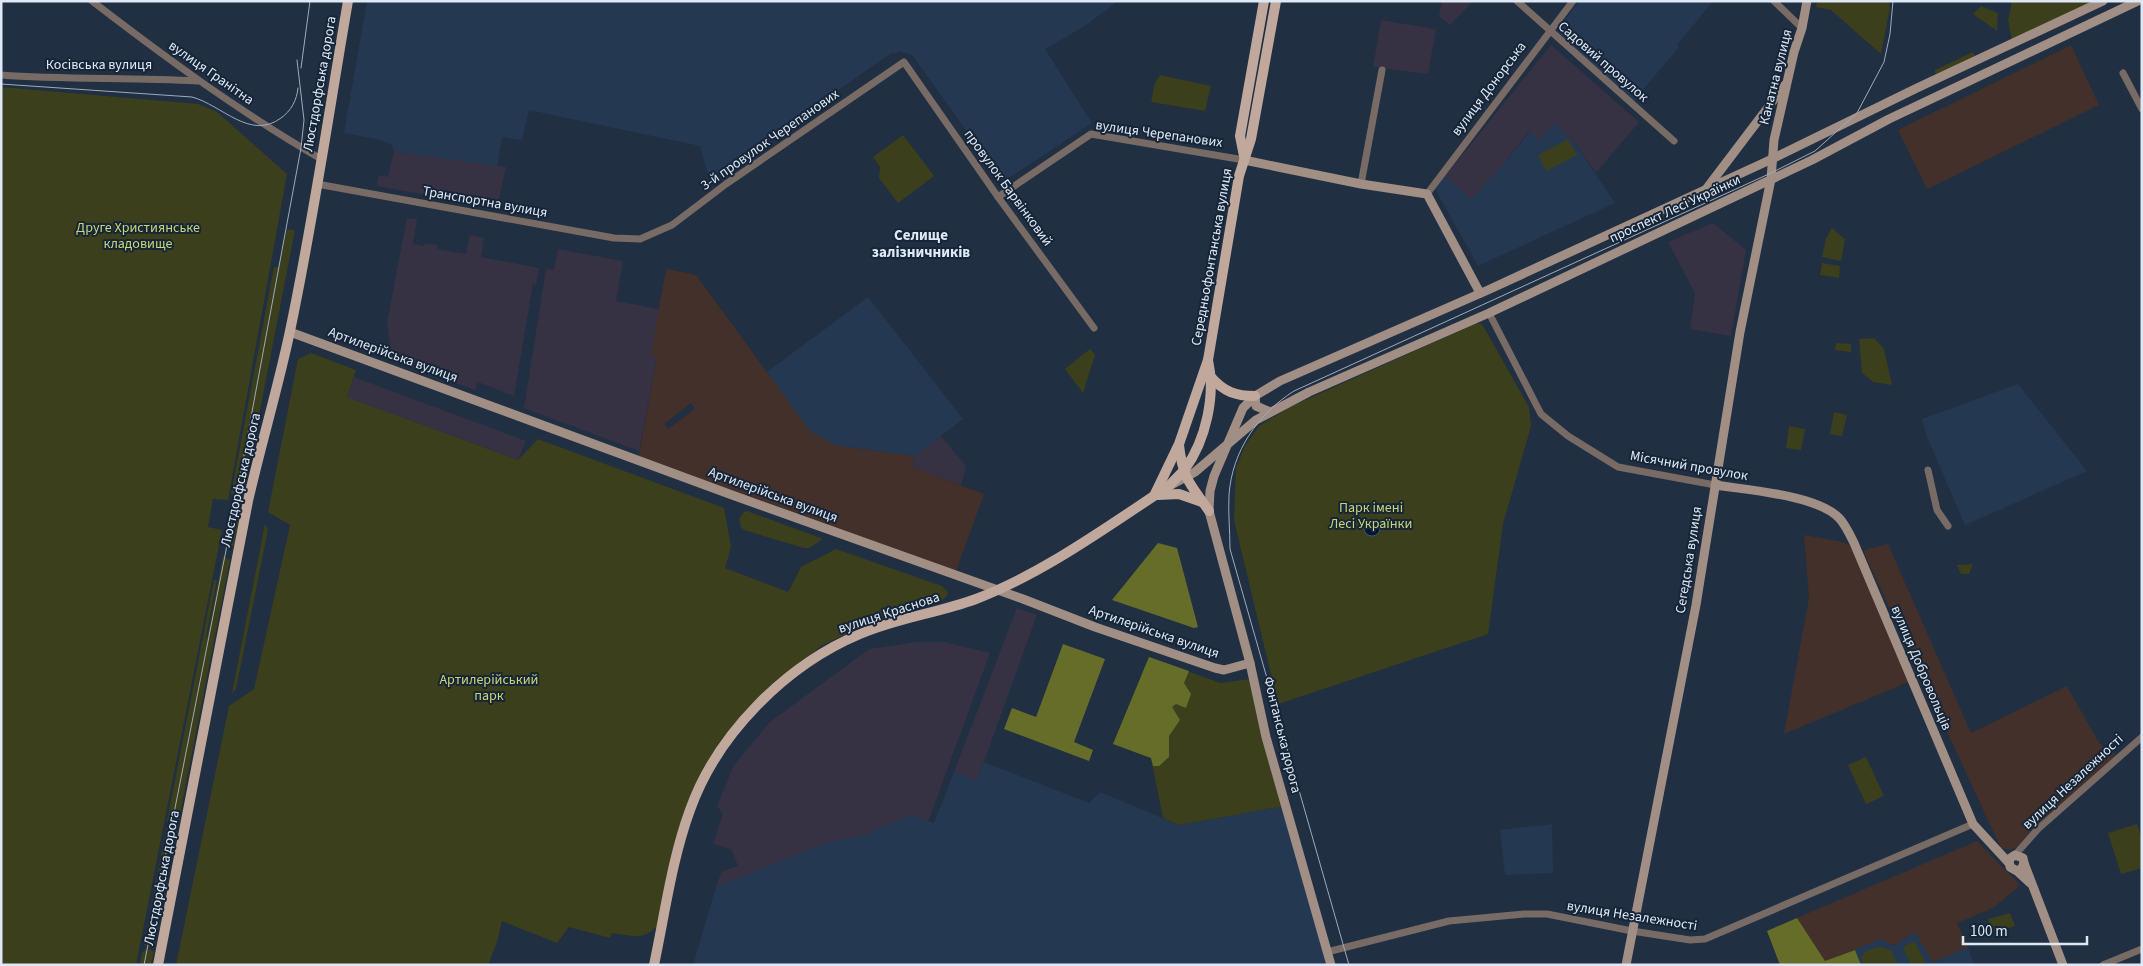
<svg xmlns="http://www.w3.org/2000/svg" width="2143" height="966" font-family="'Source Sans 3',sans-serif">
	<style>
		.commercial { fill: #43302a; fill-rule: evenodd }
		.industrial { fill: #363243 }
		.built { fill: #253851 }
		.green { fill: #3b3f1c }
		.forest { fill: #656d28 }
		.water { fill: #001536; stroke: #435570 }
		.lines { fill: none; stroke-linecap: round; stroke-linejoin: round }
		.street { stroke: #786b65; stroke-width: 7 }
		.secondary { stroke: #a18e84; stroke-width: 9 }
		.primary { stroke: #c1a89c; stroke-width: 10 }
		.tram { stroke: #9fabba; stroke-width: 1 }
		.labels { text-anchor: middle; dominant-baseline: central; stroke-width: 4; stroke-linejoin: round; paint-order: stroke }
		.street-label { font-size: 14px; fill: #dfe9f6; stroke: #162537 }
		.park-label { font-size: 14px; fill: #c9d575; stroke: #162537 }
		.neighbourhood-label { font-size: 15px; font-weight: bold; fill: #dfe9f6; stroke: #162537 }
	</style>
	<rect width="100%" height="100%" fill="#202f42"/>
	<g class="commercial">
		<path d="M 2071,45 L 2099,105 L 1927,189 L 1898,130 Z"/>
		<path d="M 666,269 L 696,275 L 810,431 L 835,445 L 915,456 L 912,467 L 984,494 L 955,574 L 638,460 L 657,356 L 650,355 ZM 691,403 L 695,409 L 668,429 L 664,424 Z"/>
		<path d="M 1804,535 L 1843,542 L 1852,547 L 1911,681 L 1784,734 L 1809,598 Z"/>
		<path d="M 1888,544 L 1971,733 L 2067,686 L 2099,743 L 2117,756 L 2017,847 L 2010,850 L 2001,848 L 1865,555 L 1864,550 Z"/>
		<path d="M 1977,841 L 2020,885 L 1993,908 L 1957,923 L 1968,947 L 1933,962 L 1915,933 L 1895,945 L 1887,944 L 1883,938 L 1825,962 L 1797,918 Z"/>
	</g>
	<g class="industrial">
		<path d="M 1442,1 L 1473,1 L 1450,25 L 1439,16 Z"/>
		<path d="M 1381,20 L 1436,29 L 1428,74 L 1373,67 Z"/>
		<path d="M 1551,45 L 1639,122 L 1596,173 L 1574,142 L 1539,140 L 1529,132 L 1497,172 L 1471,199 L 1445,176 Z"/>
		<path d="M 394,151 L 506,167 L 497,208 L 377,186 L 379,175 L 388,177 Z"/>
		<path d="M 407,218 L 417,219 L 413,244 L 424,246 L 425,243 L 438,245 L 437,249 L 466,254 L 470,235 L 484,238 L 481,257 L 539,268 L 536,285 L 533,284 L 514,396 L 478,382 L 475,390 L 392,361 L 387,322 Z"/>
		<path d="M 1713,223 L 1746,250 L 1731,336 L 1690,329 L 1695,293 L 1668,242 Z"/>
		<path d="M 558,249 L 623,261 L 616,301 L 659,309 L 651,355 L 657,356 L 639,451 L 524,408 L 546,269 L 554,270 Z"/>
		<path d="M 354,377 L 526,441 L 518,460 L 347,397 Z"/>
		<path d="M 941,436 L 966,466 L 961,485 L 912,467 L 915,456 Z"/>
		<path d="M 1017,608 L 1037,615 L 977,781 L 954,772 Z"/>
		<path d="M 917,642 L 944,642 L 990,653 L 928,822 L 912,815 L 865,835 L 830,842 L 716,887 L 722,871 L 738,866 L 731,849 L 713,844 L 723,814 L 717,806 L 734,765 L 770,722 L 869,649 Z"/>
	</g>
	<g class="built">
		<path d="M 367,1 L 1118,1 L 1085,26 L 1045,49 L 1092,123 L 1003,182 L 912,55 L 899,51 L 894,54 L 892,53 L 861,74 L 740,161 L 718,174 L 708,174 L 700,146 L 529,110 L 522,140 L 502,137 L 497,166 L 394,151 L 391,144 L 376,139 L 344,133 Z"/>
		<path d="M 1579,1 L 1713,1 L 1677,45 L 1679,47 L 1631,104 L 1553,36 Z"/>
		<path d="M 1554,124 L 1574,142 L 1615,203 L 1478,266 L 1435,189 L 1445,176 L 1471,199 L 1497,172 L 1530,132 L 1539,140 Z"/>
		<path d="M 868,297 L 963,419 L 915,456 L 835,445 L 810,431 L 767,372 Z"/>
		<path d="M 2018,384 L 2087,471 L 1965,525 L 1927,437 L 1922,419 Z"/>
		<path d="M 984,762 L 1089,803 L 1100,792 L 1179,825 L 1285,806 L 1329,965 L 693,965 L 716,887 L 830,842 L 865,835 L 912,815 L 934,823 L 954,772 L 977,781 Z"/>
		<path d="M 1552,824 L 1553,873 L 1505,875 L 1500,830 Z"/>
		<path d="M 1797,918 L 1825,962 L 1883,938 L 1887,944 L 1895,945 L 1915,932 L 1933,962 L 1968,947 L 1974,965 L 1780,965 L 1767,931 Z"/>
	</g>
	<g class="green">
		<path d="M 1817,1 L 1889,1 L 1890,8 L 1881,54 L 1831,10 L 1816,7 Z"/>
		<path d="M 2012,1 L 2096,1 L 2012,41 L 2008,20 Z"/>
		<path d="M 1981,6 L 1998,13 L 1997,31 L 1973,14 Z"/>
		<path d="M 1973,52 L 1975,57 L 1937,75 L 1935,73 L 1935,70 Z"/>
		<path d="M 1160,75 L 1211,86 L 1205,111 L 1151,102 L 1155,83 Z"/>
		<path d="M 1,87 L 198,104 L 217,112 L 287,174 L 228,500 L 213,499 L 208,527 L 222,530 L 136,965 L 1,965 Z"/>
		<path d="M 903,135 L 934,176 L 898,203 L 879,178 L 880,167 L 873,157 Z"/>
		<path d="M 1568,139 L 1577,155 L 1546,171 L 1538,155 Z"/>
		<path d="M 1832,228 L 1845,239 L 1841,261 L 1822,257 L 1826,238 Z"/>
		<path d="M 287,229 L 295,230 L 234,545 L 229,548 L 225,548 L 235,495 L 231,494 L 274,267 L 279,267 Z"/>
		<path d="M 1822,263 L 1840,266 L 1839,278 L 1820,275 Z"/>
		<path d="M 1477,323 L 1482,324 L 1529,407 L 1531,426 L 1503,524 L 1488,634 L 1278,704 L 1234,520 L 1236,468 L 1245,446 L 1259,426 L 1290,407 Z"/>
		<path d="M 1874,338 L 1884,349 L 1892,385 L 1873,382 L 1862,373 L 1859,339 Z"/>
		<path d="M 1836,343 L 1851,344 L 1851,352 L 1835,350 Z"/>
		<path d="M 1090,349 L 1095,355 L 1083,393 L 1065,369 Z"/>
		<path d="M 311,353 L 356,370 L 347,397 L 518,460 L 538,439 L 724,508 L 731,547 L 725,568 L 788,592 L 801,567 L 836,549 L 942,586 L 948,592 L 947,596 L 942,600 L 877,619 L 821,646 L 768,688 L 743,715 L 692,797 L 659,924 C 645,941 632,936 612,933 L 610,938 L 569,927 L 557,943 L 502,921 L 497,942 L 488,965 L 176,965 L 229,706 L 254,689 L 290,525 L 268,512 L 298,359 Z"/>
		<path d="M 1834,412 L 1847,415 L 1842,436 L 1830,434 Z"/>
		<path d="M 1789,426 L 1805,429 L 1801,450 L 1786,448 Z"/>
		<path d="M 747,511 L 821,538 L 822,540 L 809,548 L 804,548 L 744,530 L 741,527 L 739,519 L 744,512 Z"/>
		<path d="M 265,524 L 268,530 L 236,689 L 232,693 Z"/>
		<path d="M 223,556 L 230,560 L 178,824 L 167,821 L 214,580 L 217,580 L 206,637 L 207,638 Z"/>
		<path d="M 1973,564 L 1969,574 L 1961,574 L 1957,565 Z"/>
		<path d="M 1149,657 L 1220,683 L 1251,679 L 1285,806 L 1179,825 L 1163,818 L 1151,758 L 1113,744 Z"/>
		<path d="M 1866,757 L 1884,796 L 1866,804 L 1848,765 Z"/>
		<path d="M 2137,824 L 2142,839 L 2142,868 L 2121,874 L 2108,833 Z"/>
		<path d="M 167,826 L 177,828 L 155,945 L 151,947 L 144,945 Z"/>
		<path d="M 2010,913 L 2015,926 L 1993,933 L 1988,919 Z"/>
		<path d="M 1914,941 L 1926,963 L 1911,965 L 1903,947 Z"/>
		<path d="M 1881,947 L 1891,950 L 1898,965 L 1864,965 L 1861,957 C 1866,950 1872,948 1881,947 Z"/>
		<path d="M 146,949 L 154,951 L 151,965 L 140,965 L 142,953 Z"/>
	</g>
	<g class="forest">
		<path d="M 1158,543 L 1177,548 L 1198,627 L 1194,628 L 1112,600 Z"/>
		<path d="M 1063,644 L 1105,659 L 1074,742 L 1093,750 L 1089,761 L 1004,729 L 1012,708 L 1036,717 Z"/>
		<path d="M 1149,657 L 1189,671 L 1184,683 L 1191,694 L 1186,708 L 1176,704 L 1172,707 L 1180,720 L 1169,736 L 1169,757 L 1159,766 L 1153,766 L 1151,758 L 1113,744 Z"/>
		<path d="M 1797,918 L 1825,961 L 1855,950 L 1861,965 L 1780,965 L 1767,931 Z"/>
	</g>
	<circle class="water" cx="1372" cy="528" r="8"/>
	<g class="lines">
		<g class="street">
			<path d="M 92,1 C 166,58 240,112 321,159"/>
			<path d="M 1517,1 L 1674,141"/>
			<path d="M 1774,1 L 1802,28"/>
			<path d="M 2123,73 L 2142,109"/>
			<path d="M 1,75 C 67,80 132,77 197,81"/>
			<path d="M 317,184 L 614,238 L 640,239 L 672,225 L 726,184 L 904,62 L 998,197 L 1094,328"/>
			<path d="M 1361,184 L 1382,70"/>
			<path d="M 1427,194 L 1573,1"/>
			<path d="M 998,197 L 1091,134 L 1244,160"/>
			<path d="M 1489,313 L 1541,414 L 1568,436 L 1618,467 L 1715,485"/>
			<path d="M 1928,470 L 1937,510 L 1948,526"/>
			<path d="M 2015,855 L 2038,829 L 2142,737"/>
			<path d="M 1327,952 L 1449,921 L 1524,914 L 1547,914 L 1632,931 L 1690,940 L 1705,939 L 1973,824"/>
			<path d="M 2103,965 L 2142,949"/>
		</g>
		<g class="secondary">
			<path d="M 1244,160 L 1361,184 L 1427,194 L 1480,293"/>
			<path d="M 1707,188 L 1785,85"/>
			<path d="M 290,332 L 732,495 L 1023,599 L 1095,627 L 1215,668 L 1224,670 L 1250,663"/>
			<path d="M 1255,396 L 1256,406 L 1270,412"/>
			<path d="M 1171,485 L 1195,472 L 1256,420 L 1309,392 L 1489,313 L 1812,160 L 1889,119 L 2138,1"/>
			<path d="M 1715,485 C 1747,490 1819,495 1840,519 C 1846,526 1850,535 1854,543 L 1973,824 L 2008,862"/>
			<path d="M 2024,863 L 2063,965"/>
			<path d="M 2017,871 L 2022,868 L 2024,863 L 2023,858 L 2015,855 L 2009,859 L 2010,867 L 2017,871 L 2030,883"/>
			<path d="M 1331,965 L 1266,737 L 1250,663 L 1209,511 L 1210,491 L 1214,476 L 1243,408 L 1255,396 L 1280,381 L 1488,290 L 1772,159 L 1917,88 L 2103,1"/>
			<path d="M 1626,965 L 1696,605 L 1740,332 L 1771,179 L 1774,140 L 1794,52 L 1802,28 L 1807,1"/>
		</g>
		<g class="primary">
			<path d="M 1244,156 L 1240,136 L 1264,1"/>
			<path d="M 1211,377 C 1224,392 1236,396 1255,396"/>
			<path d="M 1179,445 C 1183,480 1190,483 1209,511"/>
			<path d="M 1155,494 L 1179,444 L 1208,360 L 1239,176 L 1251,139 L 1276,1"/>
			<path d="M 1158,495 L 1179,494 L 1202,502"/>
			<path d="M 158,965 L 248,501 C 261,444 278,388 290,331 C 313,222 329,111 348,1"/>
			<path d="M 654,965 C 665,913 672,859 690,810 C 717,734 786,665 860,634 C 897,618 938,613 976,599 C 1044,573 1108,526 1169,486 C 1174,480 1180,475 1185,469 C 1206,440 1216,395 1208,360"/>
		</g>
		<g class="tram">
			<path d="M 301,68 L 310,1"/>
			<path d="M 1,84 L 192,97 C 222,105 250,141 281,118 C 291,111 297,100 298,88"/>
			<path d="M 144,965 L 231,525 L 301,148 L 304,120 L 297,60"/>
			<path d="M 1349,965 L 1230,549 C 1230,531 1228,513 1229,495 C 1232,451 1258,414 1294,391 L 1771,173 L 1815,151 L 1857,113 L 1884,62 L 1890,34 L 1893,1"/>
		</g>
	</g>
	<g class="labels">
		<g class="street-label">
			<text transform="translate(1603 62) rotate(41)">Садовий провулок</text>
			<text x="99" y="65">Косівська вулиця</text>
			<text transform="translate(211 73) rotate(35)">вулиця Гранітна</text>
			<text transform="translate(1776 77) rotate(-76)">Канатна вулиця</text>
			<text transform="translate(320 84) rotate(-80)">Люстдорфська дорога</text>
			<text transform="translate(1489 89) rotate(-53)">вулиця Донорська</text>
			<text transform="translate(1159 134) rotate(8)">вулиця Черепанових</text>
			<text transform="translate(770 140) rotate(-35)">3-й провулок Черепанових</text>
			<text transform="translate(1008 188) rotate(54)">провулок Барвінковий</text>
			<text transform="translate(485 202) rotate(10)">Транспортна вулиця</text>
			<text transform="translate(1675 209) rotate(-25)">проспект Лесі Українки</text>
			<text transform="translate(1212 257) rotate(-80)">Середньофонтанська вулиця</text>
			<text transform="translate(393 355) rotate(20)">Артилерійська вулиця</text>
			<text transform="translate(1689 466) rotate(10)">Місячний провулок</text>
			<text transform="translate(241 480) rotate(-77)">Люстдорфська дорога</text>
			<text transform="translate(773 495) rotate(20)">Артилерійська вулиця</text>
			<text transform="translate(1689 560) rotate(-81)">Сегедська вулиця</text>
			<text transform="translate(889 613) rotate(-18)">вулиця Краснова</text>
			<text transform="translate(1154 632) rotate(19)">Артилерійська вулиця</text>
			<text transform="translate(1921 668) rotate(67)">вулиця Добровольців</text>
			<text transform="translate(1282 735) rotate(76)">Фонтанська дорога</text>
			<text transform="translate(2073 782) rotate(-43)">вулиця Незалежності</text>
			<text transform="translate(162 878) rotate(-79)">Люстдорфська дорога</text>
			<text transform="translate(1632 916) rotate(9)">вулиця Незалежності</text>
		</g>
		<g class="park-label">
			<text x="138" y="228">Друге Християнське<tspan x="138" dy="16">кладовище</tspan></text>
			<text x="1371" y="508">Парк імені<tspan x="1371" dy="16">Лесі Українки</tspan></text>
			<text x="489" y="680">Артилерійський<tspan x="489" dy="16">парк</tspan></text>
		</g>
		<g class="neighbourhood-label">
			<text x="921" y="235">Селище<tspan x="921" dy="17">залізничників</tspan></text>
		</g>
	</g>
	<rect width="2143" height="966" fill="none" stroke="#dfe9f6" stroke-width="5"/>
	<path d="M1963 936v8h124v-8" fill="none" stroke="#dfe9f6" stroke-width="2.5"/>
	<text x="1970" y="936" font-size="15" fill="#dfe9f6" stroke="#162537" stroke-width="4" paint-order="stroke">100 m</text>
</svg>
